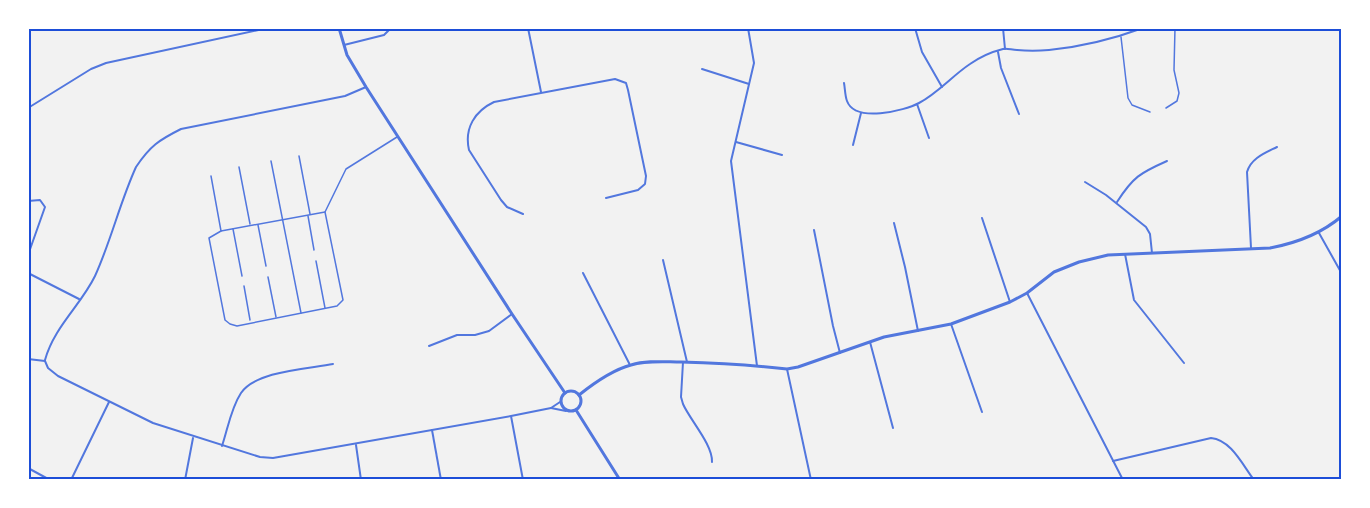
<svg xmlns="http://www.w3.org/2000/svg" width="1370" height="508" font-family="Figtree,sans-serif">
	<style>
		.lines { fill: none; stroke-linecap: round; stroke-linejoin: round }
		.service { stroke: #5277de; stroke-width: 1.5 }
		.pedestrian { stroke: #5277de; stroke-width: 1.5 }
		.minor { stroke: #5277de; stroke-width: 2 }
		.tertiary { stroke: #5277de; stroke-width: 3 }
		.neatline { fill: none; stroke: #1d4ed8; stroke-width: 2 }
	</style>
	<rect width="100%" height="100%" fill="#f2f2f2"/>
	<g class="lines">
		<g class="service">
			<path d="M 1121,37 L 1128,98 L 1132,105 L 1150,112"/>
			<path d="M 1166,108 L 1177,101 L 1179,93 L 1174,70 L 1175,28"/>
		</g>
		<g class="pedestrian">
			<path d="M 299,156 L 310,214"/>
			<path d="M 271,161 L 301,313"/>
			<path d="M 239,167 L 250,224"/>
			<path d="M 211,176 L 221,231 L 325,212 L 346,169 L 397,137"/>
			<path d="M 308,216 L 314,250"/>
			<path d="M 258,225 L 266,266"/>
			<path d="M 233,229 L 242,276"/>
			<path d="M 221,231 L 209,238 L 225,320 L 230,324 L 237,326 L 337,306 L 343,300 L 325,212"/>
			<path d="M 316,261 L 325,308"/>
			<path d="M 268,277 L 276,317"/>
			<path d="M 244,286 L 250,320"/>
		</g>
		<g class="minor">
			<path d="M 528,28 L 541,92"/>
			<path d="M 748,28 L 754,63 L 731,161 L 757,366"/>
			<path d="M 915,28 L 922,52 L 942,87"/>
			<path d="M 1003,28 L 1005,49"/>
			<path d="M 344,45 L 384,35 L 391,28"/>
			<path d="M 998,52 L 1001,68 L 1019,114"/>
			<path d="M 702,69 L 749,84"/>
			<path d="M 844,83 C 845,88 845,96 847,101 C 855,123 904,111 919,103 C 938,93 952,76 970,64 C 980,57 991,52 1003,49 C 1007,48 1012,50 1017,50 C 1027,51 1038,51 1049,50 C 1080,47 1113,39 1143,28"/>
			<path d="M 917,104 L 929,138"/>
			<path d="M 28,108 L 91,69 L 106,63 L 268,28"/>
			<path d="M 736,142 L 782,155"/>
			<path d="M 853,145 L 861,113"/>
			<path d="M 1085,182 L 1106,195 L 1146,227 L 1150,234 L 1152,253"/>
			<path d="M 28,201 L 40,200 L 45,207 L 28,255"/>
			<path d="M 1117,202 C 1133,177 1140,173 1167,161"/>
			<path d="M 523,214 L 507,207 L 501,200 L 469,150 C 464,128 475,111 494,102 L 615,79 L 626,83 L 628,90 L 646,176 L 645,184 L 638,190 L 606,198"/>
			<path d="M 982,218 L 1010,302"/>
			<path d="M 894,223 L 905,267 L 918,331"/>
			<path d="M 814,230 L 833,326 L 840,353"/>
			<path d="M 1319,233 L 1342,274"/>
			<path d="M 1251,248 L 1247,172 C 1251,158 1265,153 1277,147"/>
			<path d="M 1125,254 L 1134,300 L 1184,363"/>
			<path d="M 663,260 L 687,362"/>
			<path d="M 28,273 L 79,299"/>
			<path d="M 583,273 L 630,365"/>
			<path d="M 1027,293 L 1123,480"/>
			<path d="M 951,324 L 982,412"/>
			<path d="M 870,342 L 893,428"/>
			<path d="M 429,346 L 457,335 L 475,335 L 489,331 L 512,314"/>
			<path d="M 28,359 L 45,361"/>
			<path d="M 45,360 C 54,327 81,305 95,276 C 111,241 120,202 136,167 C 150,146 159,140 181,129 L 345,96 L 366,87"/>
			<path d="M 45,361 L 48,368 L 58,376 L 153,423 L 260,457 L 273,458 L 511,416 L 551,408 L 560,402"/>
			<path d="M 683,362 L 681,397 L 683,404 C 690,420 713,445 712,462"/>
			<path d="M 787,369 L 811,480"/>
			<path d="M 551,408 L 566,411"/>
			<path d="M 511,416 L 523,480"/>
			<path d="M 432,430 L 441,480"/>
			<path d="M 356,445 L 361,480"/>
			<path d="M 222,446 C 228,428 231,408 241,393 C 256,371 307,369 333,364"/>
			<path d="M 1113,461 L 1211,438 C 1231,440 1242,464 1254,480"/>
			<path d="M 28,468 L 50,480"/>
			<path d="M 71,480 L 109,402"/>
			<path d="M 185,480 L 193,438"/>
		</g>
		<g class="tertiary">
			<path d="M 339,28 L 347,55 L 366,87 L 512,314 L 565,393"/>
			<circle cx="571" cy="401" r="10"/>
			<path d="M 579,395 C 594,383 612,370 631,365 C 647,360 665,362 681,362 C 717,363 752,365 787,369 L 798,367 L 884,337 L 951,324 L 1010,302 L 1027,293 L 1054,272 L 1079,262 L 1108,255 L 1270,248 C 1297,243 1321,234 1342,216"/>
			<path d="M 576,410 L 620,480"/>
		</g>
	</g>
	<rect width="1370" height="508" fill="none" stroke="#ffffff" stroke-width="60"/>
	<rect x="30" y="30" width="1310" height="448" class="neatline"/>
</svg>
